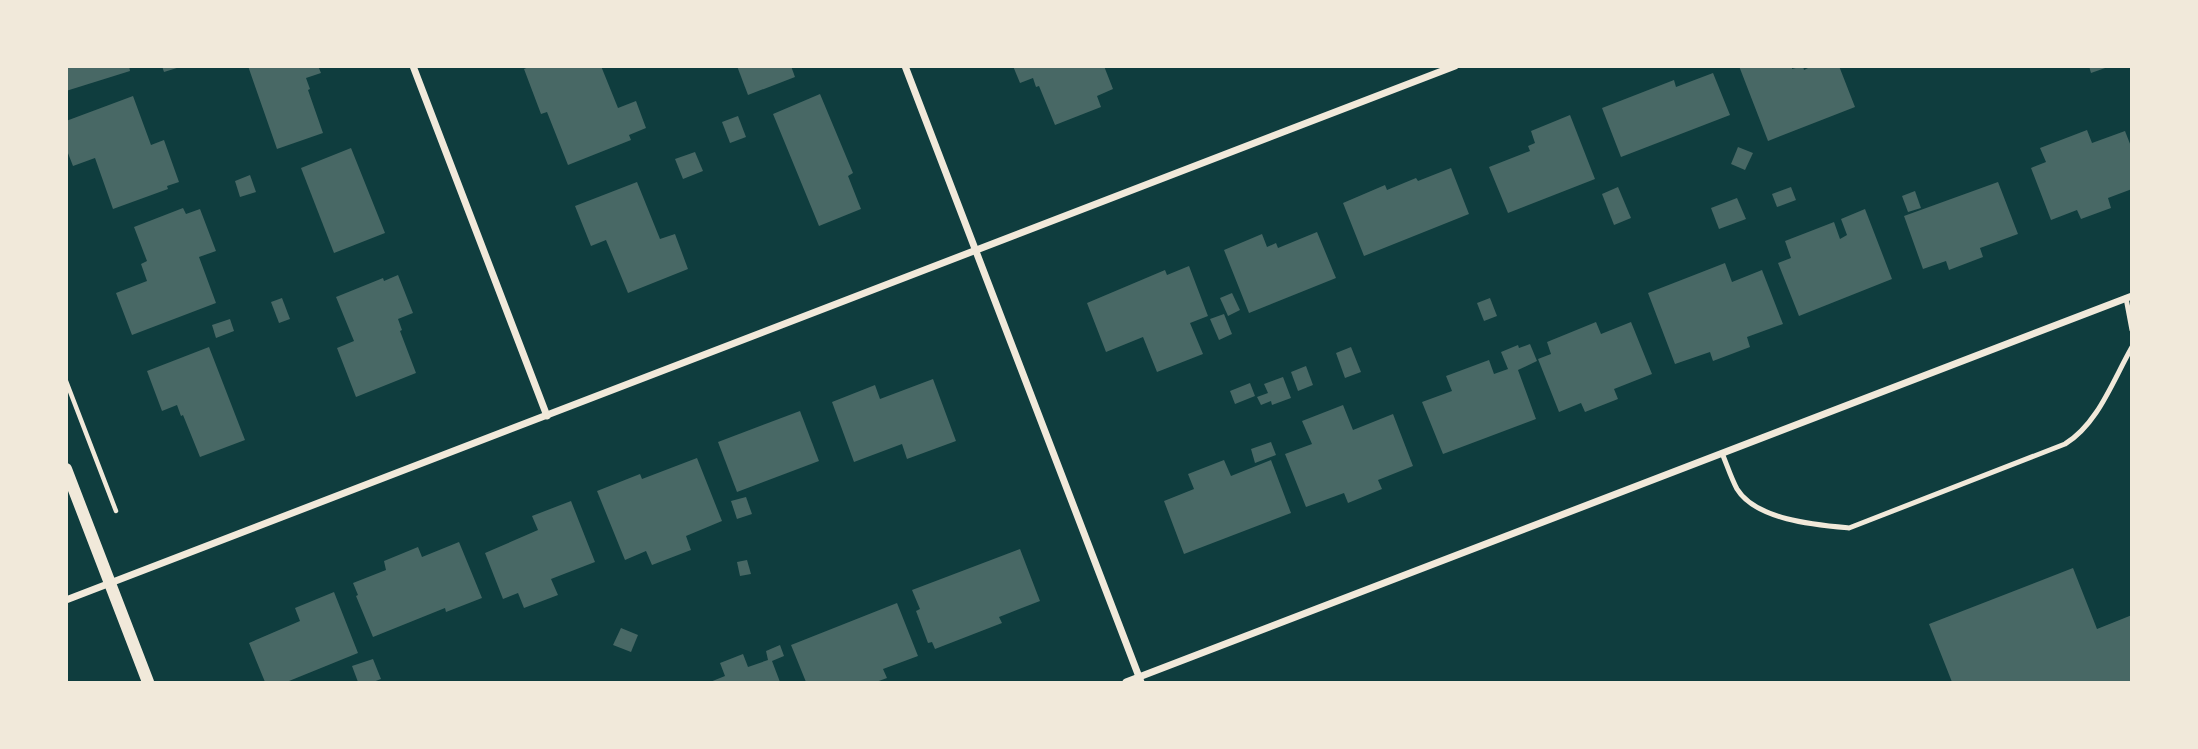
<svg xmlns="http://www.w3.org/2000/svg" width="2198" height="749" font-family="Georgia,serif">
	<style>
		.building { fill: #486865 }
		.lines { fill: none; stroke-linecap: round; stroke-linejoin: round }
		.path { stroke: #f1e9da; stroke-width: 4.5 }
		.service { stroke: #f1e9da; stroke-width: 5 }
		.minor { stroke: #f1e9da; stroke-width: 7 }
		.tertiary { stroke: #f1e9da; stroke-width: 12 }
	</style>
	<rect width="100%" height="100%" fill="#0f3d3e"/>
	<g class="building">
		<path d="M 66,66 L 129,66 L 130,71 L 66,91 Z"/>
		<path d="M 162,66 L 180,66 L 180,67 L 164,72 Z"/>
		<path d="M 248,66 L 318,66 L 321,73 L 306,78 L 310,89 L 308,90 L 323,133 L 277,149 Z"/>
		<path d="M 531,66 L 601,66 L 618,108 L 636,101 L 646,128 L 629,135 L 631,140 L 568,165 L 547,112 L 541,114 L 524,69 Z"/>
		<path d="M 737,66 L 791,66 L 795,77 L 748,95 Z"/>
		<path d="M 1013,66 L 1104,66 L 1113,89 L 1097,96 L 1101,107 L 1055,125 L 1039,86 L 1036,87 L 1033,78 L 1020,83 Z"/>
		<path d="M 1739,66 L 1792,66 L 1792,69 L 1803,66 L 1804,70 L 1812,66 L 1839,66 L 1855,107 L 1768,141 Z"/>
		<path d="M 2089,66 L 2108,66 L 2108,67 L 2091,73 Z"/>
		<path d="M 1713,73 L 1730,115 L 1621,157 L 1602,108 L 1674,80 L 1676,87 Z"/>
		<path d="M 820,94 L 853,173 L 848,176 L 861,209 L 819,226 L 773,114 Z"/>
		<path d="M 133,96 L 151,145 L 164,140 L 179,182 L 167,186 L 168,189 L 113,209 L 95,158 L 73,166 L 66,148 L 66,121 Z"/>
		<path d="M 1570,115 L 1595,179 L 1508,213 L 1489,167 L 1530,151 L 1528,146 L 1535,143 L 1531,131 Z"/>
		<path d="M 738,116 L 746,137 L 730,143 L 722,122 Z"/>
		<path d="M 2087,130 L 2092,143 L 2125,131 L 2132,149 L 2132,189 L 2108,198 L 2111,208 L 2081,219 L 2077,210 L 2051,220 L 2031,168 L 2046,162 L 2040,148 Z"/>
		<path d="M 1738,147 L 1753,153 L 1745,170 L 1731,164 Z"/>
		<path d="M 351,148 L 385,233 L 334,253 L 301,168 Z"/>
		<path d="M 695,152 L 703,171 L 683,179 L 675,159 Z"/>
		<path d="M 1451,168 L 1469,214 L 1364,256 L 1343,203 L 1385,185 L 1387,190 L 1416,178 L 1418,181 Z"/>
		<path d="M 250,175 L 256,192 L 240,197 L 235,181 Z"/>
		<path d="M 637,182 L 660,239 L 675,234 L 688,269 L 628,293 L 606,240 L 591,246 L 575,206 Z"/>
		<path d="M 1998,182 L 2018,234 L 1980,248 L 1983,257 L 1949,270 L 1946,261 L 1923,269 L 1904,216 Z"/>
		<path d="M 1618,187 L 1631,218 L 1614,225 L 1602,194 Z"/>
		<path d="M 1791,187 L 1796,200 L 1777,207 L 1772,194 Z"/>
		<path d="M 1915,191 L 1921,208 L 1908,212 L 1902,196 Z"/>
		<path d="M 1737,198 L 1746,219 L 1719,229 L 1711,208 Z"/>
		<path d="M 183,208 L 186,214 L 200,209 L 216,251 L 199,257 L 216,303 L 132,335 L 116,293 L 147,281 L 141,264 L 147,261 L 134,227 Z"/>
		<path d="M 1865,209 L 1892,279 L 1799,316 L 1778,263 L 1791,258 L 1785,241 L 1834,222 L 1840,239 L 1847,235 L 1841,219 Z"/>
		<path d="M 1317,232 L 1336,278 L 1249,313 L 1224,250 L 1262,234 L 1267,247 L 1276,243 L 1278,248 Z"/>
		<path d="M 1725,263 L 1732,282 L 1762,270 L 1783,324 L 1747,337 L 1750,347 L 1713,361 L 1710,352 L 1675,364 L 1648,293 Z"/>
		<path d="M 1189,266 L 1208,316 L 1190,323 L 1203,354 L 1157,372 L 1143,337 L 1106,352 L 1087,303 L 1165,270 L 1167,275 Z"/>
		<path d="M 398,275 L 413,313 L 398,319 L 402,330 L 400,331 L 416,373 L 356,397 L 337,348 L 354,341 L 336,297 L 383,278 L 384,281 Z"/>
		<path d="M 1232,293 L 1240,310 L 1228,316 L 1220,298 Z"/>
		<path d="M 282,298 L 290,319 L 279,323 L 271,302 Z"/>
		<path d="M 1490,298 L 1497,316 L 1484,321 L 1477,303 Z"/>
		<path d="M 1224,314 L 1232,334 L 1219,340 L 1210,319 Z"/>
		<path d="M 230,319 L 234,331 L 216,338 L 212,325 Z"/>
		<path d="M 1596,322 L 1601,334 L 1631,322 L 1652,374 L 1614,389 L 1618,399 L 1585,412 L 1581,403 L 1559,412 L 1538,359 L 1551,354 L 1547,342 Z"/>
		<path d="M 1530,344 L 1537,361 L 1518,370 L 1536,419 L 1443,454 L 1422,402 L 1452,391 L 1446,376 L 1489,360 L 1494,374 L 1508,369 L 1501,352 L 1518,345 L 1519,348 Z"/>
		<path d="M 209,347 L 245,440 L 200,457 L 183,415 L 181,416 L 177,405 L 162,411 L 147,371 Z"/>
		<path d="M 1351,347 L 1361,372 L 1345,378 L 1336,353 Z"/>
		<path d="M 1306,366 L 1313,385 L 1298,391 L 1291,372 Z"/>
		<path d="M 1283,377 L 1291,398 L 1272,405 L 1271,401 L 1261,405 L 1257,397 L 1268,393 L 1264,384 Z"/>
		<path d="M 933,379 L 956,441 L 907,459 L 902,444 L 854,462 L 832,402 L 875,385 L 880,399 Z"/>
		<path d="M 1250,383 L 1255,396 L 1235,404 L 1230,391 Z"/>
		<path d="M 1343,405 L 1353,430 L 1393,414 L 1413,466 L 1378,480 L 1382,489 L 1348,503 L 1344,493 L 1306,507 L 1285,454 L 1312,444 L 1302,421 Z"/>
		<path d="M 800,411 L 819,461 L 737,492 L 718,442 Z"/>
		<path d="M 1271,442 L 1276,455 L 1255,463 L 1251,449 Z"/>
		<path d="M 697,458 L 722,521 L 686,536 L 691,550 L 652,565 L 646,551 L 625,560 L 597,491 L 640,474 L 642,479 Z"/>
		<path d="M 1224,460 L 1231,476 L 1271,460 L 1291,513 L 1184,554 L 1164,501 L 1194,489 L 1188,474 Z"/>
		<path d="M 746,497 L 752,514 L 737,519 L 731,501 Z"/>
		<path d="M 571,501 L 595,562 L 551,579 L 558,595 L 524,608 L 518,593 L 503,599 L 485,553 L 538,530 L 532,516 Z"/>
		<path d="M 459,542 L 482,598 L 446,612 L 445,608 L 373,637 L 356,596 L 358,595 L 353,583 L 386,570 L 384,561 L 418,547 L 422,557 Z"/>
		<path d="M 1020,549 L 1040,601 L 999,617 L 1002,623 L 935,649 L 932,642 L 928,643 L 916,611 L 920,609 L 912,590 Z"/>
		<path d="M 747,560 L 751,574 L 740,576 L 737,562 Z"/>
		<path d="M 2073,568 L 2097,629 L 2132,615 L 2132,682 L 1952,682 L 1929,624 Z"/>
		<path d="M 334,592 L 358,653 L 289,681 L 290,682 L 265,682 L 249,643 L 300,621 L 295,608 Z"/>
		<path d="M 897,603 L 918,656 L 883,669 L 887,678 L 876,682 L 806,682 L 791,645 Z"/>
		<path d="M 621,628 L 638,635 L 631,652 L 613,645 Z"/>
		<path d="M 780,645 L 784,656 L 772,661 L 780,682 L 710,682 L 725,676 L 720,663 L 743,654 L 748,667 L 768,660 L 766,651 Z"/>
		<path d="M 373,659 L 381,679 L 373,682 L 358,682 L 352,666 Z"/>
	</g>
	<g class="lines">
		<path class="path" d="M 66,381 L 116,511"/>
		<g class="service">
			<path d="M 2126,298 L 2132,330"/>
			<path d="M 1722,453 C 1727,465 1731,478 1737,489 C 1756,520 1816,525 1849,528 L 2065,444 C 2098,424 2113,380 2132,347"/>
		</g>
		<g class="minor">
			<path d="M 413,66 L 547,416"/>
			<path d="M 905,66 L 1141,682"/>
			<path d="M 66,600 L 1455,66"/>
			<path d="M 1126,682 L 2132,296"/>
		</g>
		<path class="tertiary" d="M 66,469 L 148,682"/>
	</g>
	<rect width="2198" height="749" fill="none" stroke="#f1e9da" stroke-width="136"/>
</svg>
